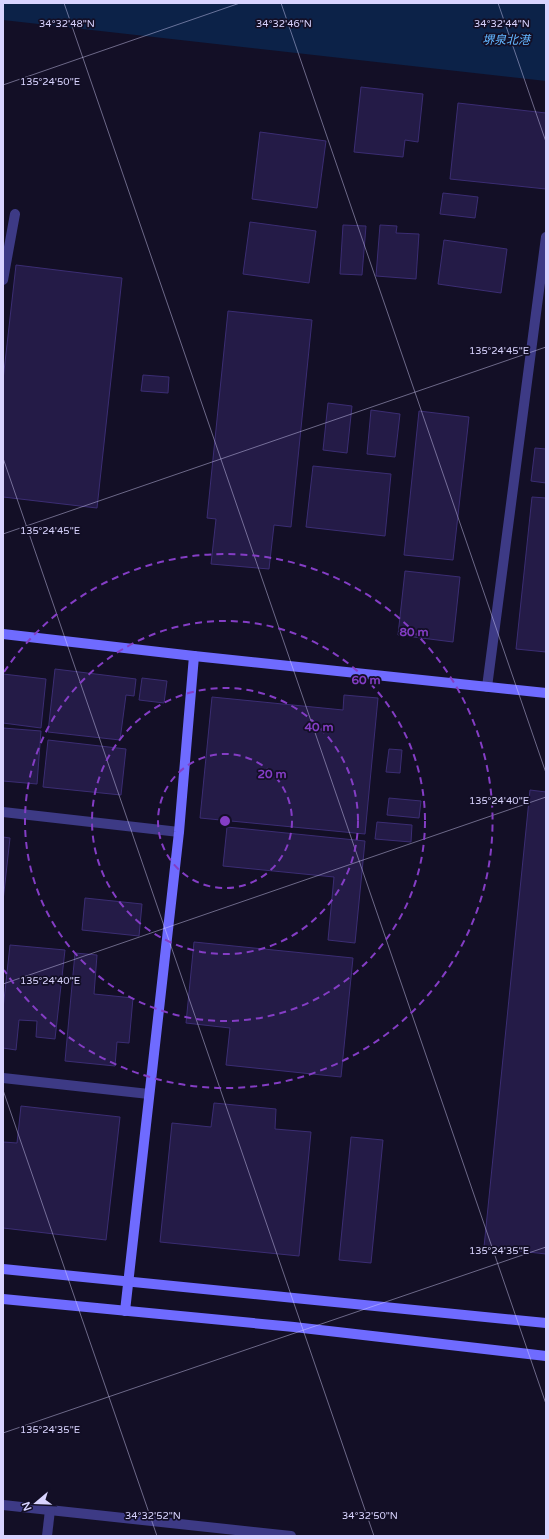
<svg xmlns="http://www.w3.org/2000/svg" width="549" height="1539" font-family="'Varela Round','Noto Sans JP',sans-serif">
	<style>
		.water { fill: #0c2248 }
		.building { fill: #241b47; stroke: #3b2d73 }
		.lines { fill: none; stroke-linecap: round; stroke-linejoin: round }
		.lane { stroke: #3d3a85; stroke-width: 10 }
		.street { stroke: #3d3a85; stroke-width: 10 }
		.secondary { stroke: #6f6bff; stroke-width: 10 }
		.ticks { fill: none; stroke: #d9d4ff; stroke-width: 1; stroke-opacity: 0.45 }
		.ring { fill: none; stroke: #843dc5; stroke-width: 2; stroke-dasharray: 7 5 }
		.labels { text-anchor: middle; dominant-baseline: central; stroke-width: 3.5; stroke-linejoin: round; paint-order: stroke }
		.water-label { font-size: 12px; font-style: italic; fill: #62b6ff; stroke: #130f26 }
		.ticks-label { font-size: 10px; text-anchor: middle; fill: #d9d4ff; stroke: #130f26; stroke-width: 3.5; stroke-linejoin: round; paint-order: stroke }
		.centre { fill: #843dc5; stroke: #130f26; stroke-width: 2 }
		.ring-label { font-size: 12px; text-anchor: middle; font-weight: bold; fill: #843dc5; stroke: #130f26; stroke-width: 3.5; stroke-linejoin: round; paint-order: stroke }
	</style>
	<rect width="100%" height="100%" fill="#130f26"/>
	<path class="water" d="M 3,3 L 546,3 L 546,81 L 3,20 Z"/>
	<g class="building">
		<path d="M 361,87 L 423,94 L 418,142 L 405,140 L 403,157 L 354,152 Z"/>
		<path d="M 458,103 L 546,113 L 546,189 L 450,179 Z"/>
		<path d="M 260,132 L 326,141 L 317,208 L 252,199 Z"/>
		<path d="M 443,193 L 478,197 L 475,218 L 440,214 Z"/>
		<path d="M 250,222 L 316,231 L 309,283 L 243,274 Z"/>
		<path d="M 343,225 L 366,226 L 362,275 L 340,274 Z"/>
		<path d="M 380,225 L 397,226 L 396,233 L 419,234 L 416,279 L 376,276 Z"/>
		<path d="M 444,240 L 507,249 L 501,293 L 438,284 Z"/>
		<path d="M 16,265 L 122,278 L 97,508 L 3,497 L 3,380 Z"/>
		<path d="M 228,311 L 312,320 L 291,527 L 274,525 L 269,569 L 211,564 L 216,519 L 207,518 Z"/>
		<path d="M 143,375 L 169,377 L 168,393 L 141,391 Z"/>
		<path d="M 328,403 L 352,406 L 347,453 L 323,450 Z"/>
		<path d="M 371,410 L 400,414 L 395,457 L 367,454 Z"/>
		<path d="M 419,411 L 469,417 L 453,560 L 404,555 Z"/>
		<path d="M 535,448 L 546,449 L 546,483 L 531,481 Z"/>
		<path d="M 313,466 L 391,474 L 385,536 L 306,527 Z"/>
		<path d="M 532,497 L 546,498 L 546,652 L 516,649 Z"/>
		<path d="M 405,571 L 460,577 L 453,642 L 398,635 Z"/>
		<path d="M 55,669 L 136,679 L 134,696 L 126,695 L 120,740 L 48,732 Z"/>
		<path d="M 3,674 L 46,679 L 41,728 L 3,723 Z"/>
		<path d="M 142,678 L 167,681 L 164,703 L 139,700 Z"/>
		<path d="M 344,695 L 378,698 L 365,834 L 200,818 L 212,697 L 343,710 Z"/>
		<path d="M 3,728 L 41,731 L 37,784 L 3,781 Z"/>
		<path d="M 48,740 L 126,749 L 121,795 L 43,787 Z"/>
		<path d="M 389,749 L 402,750 L 400,773 L 386,772 Z"/>
		<path d="M 530,790 L 546,792 L 546,1254 L 484,1247 Z"/>
		<path d="M 389,798 L 421,801 L 419,818 L 387,815 Z"/>
		<path d="M 377,822 L 412,825 L 411,842 L 375,839 Z"/>
		<path d="M 227,827 L 365,841 L 355,943 L 328,940 L 334,877 L 223,866 Z"/>
		<path d="M 3,837 L 10,838 L 3,901 Z"/>
		<path d="M 85,898 L 142,904 L 139,936 L 82,930 Z"/>
		<path d="M 194,942 L 353,958 L 341,1077 L 226,1065 L 230,1028 L 186,1023 Z"/>
		<path d="M 10,945 L 65,950 L 55,1039 L 36,1037 L 37,1021 L 19,1020 L 16,1050 L 3,1048 L 3,1009 Z"/>
		<path d="M 75,953 L 97,955 L 94,994 L 133,998 L 129,1043 L 117,1042 L 115,1066 L 65,1061 Z"/>
		<path d="M 214,1103 L 276,1109 L 275,1129 L 311,1132 L 299,1256 L 160,1242 L 172,1123 L 211,1127 Z"/>
		<path d="M 21,1106 L 120,1117 L 106,1240 L 3,1228 L 3,1142 L 17,1143 Z"/>
		<path d="M 351,1137 L 383,1140 L 371,1263 L 339,1260 Z"/>
	</g>
	<g class="lines">
		<g class="lane">
			<path d="M 3,280 L 15,214"/>
			<path d="M 3,1505 L 291,1536"/>
			<path d="M 47,1536 L 50,1510"/>
		</g>
		<g class="street">
			<path d="M 487,687 L 546,237"/>
			<path d="M 3,812 L 179,832"/>
			<path d="M 3,1078 L 149,1094"/>
		</g>
		<g class="secondary">
			<path d="M 3,634 L 194,656 L 546,693"/>
			<path d="M 3,1269 L 546,1323"/>
			<path d="M 3,1299 L 294,1327 L 546,1356"/>
			<path d="M 125,1311 L 179,832 L 194,656"/>
		</g>
	</g>
	<path class="ticks" d="M 64,3 L 546,1404M 281,3 L 546,773M 498,3 L 546,142M 3,85 L 240,3M 3,458 L 374,1536M 3,534 L 546,347M 3,984 L 546,797M 3,1090 L 157,1536M 3,1433 L 546,1247"/>
	<g class="ring">
		<circle cx="225" cy="821" r="67"/>
		<circle cx="225" cy="821" r="133"/>
		<circle cx="225" cy="821" r="200"/>
		<path d="M4 672A267 267 0 1 1 4 970"/>
	</g>
	<g class="labels">
		<g class="water-label">
			<text x="506" y="40">堺泉北港</text>
		</g>
	</g>
	<g class="ticks-label">
		<text x="67" y="27">34°32'48"N</text>
		<text x="284" y="27">34°32'46"N</text>
		<text x="502" y="27">34°32'44"N</text>
		<text x="50" y="85">135°24'50"E</text>
		<text x="499" y="354">135°24'45"E</text>
		<text x="50" y="534">135°24'45"E</text>
		<text x="499" y="804">135°24'40"E</text>
		<text x="50" y="984">135°24'40"E</text>
		<text x="499" y="1254">135°24'35"E</text>
		<text x="50" y="1433">135°24'35"E</text>
		<text x="153" y="1519">34°32'52"N</text>
		<text x="370" y="1519">34°32'50"N</text>
	</g>
	<circle cx="225" cy="821" r="6" class="centre"/>
	<g class="ring-label">
		<text x="414" y="636">80 m</text>
		<text x="366" y="684">60 m</text>
		<text x="319" y="731">40 m</text>
		<text x="272" y="778">20 m</text>
	</g>
	<rect width="549" height="1539" fill="none" stroke="#d9d4ff" stroke-width="8"/>
	<g transform="translate(36 1503) rotate(251)" stroke="#130f26" stroke-width="3" paint-order="stroke">
	<path d="M0-3L7 15L0 10L-7 15Z" fill="#d9d4ff"/>
	<text y="-6" font-size="11" font-weight="bold" text-anchor="middle" fill="#d9d4ff">N</text>
	</g>
</svg>
